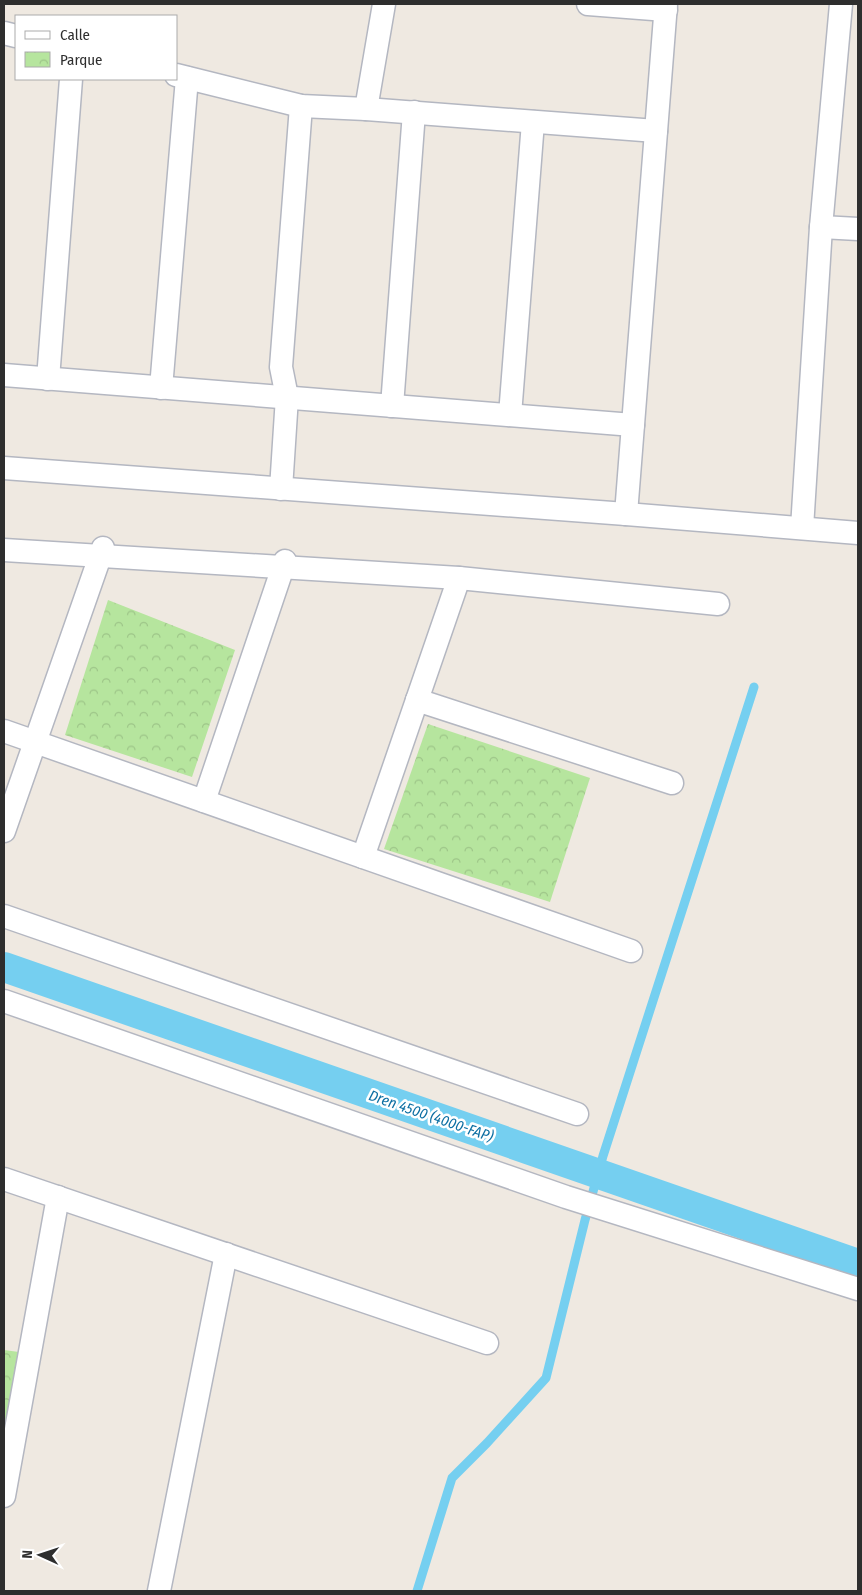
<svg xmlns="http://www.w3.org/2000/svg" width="862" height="1595" font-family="'Fira Sans Condensed',sans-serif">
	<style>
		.park { fill: url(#park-crowns) }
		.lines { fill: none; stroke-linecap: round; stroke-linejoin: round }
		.stream { stroke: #75cff0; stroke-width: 9 }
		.canal { stroke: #75cff0; stroke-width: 30 }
		.minor-casing { stroke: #b4b7c1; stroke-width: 25 }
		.minor { stroke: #fff; stroke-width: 22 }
		.labels { text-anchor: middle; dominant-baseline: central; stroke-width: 5; stroke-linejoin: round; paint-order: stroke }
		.water-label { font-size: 15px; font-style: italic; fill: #0d6fa3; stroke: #fff }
	</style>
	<defs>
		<pattern id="park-crowns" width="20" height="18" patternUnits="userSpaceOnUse" patternTransform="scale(1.25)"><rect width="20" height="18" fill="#b6e59e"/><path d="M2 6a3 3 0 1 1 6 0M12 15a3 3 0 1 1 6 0" fill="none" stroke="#9dc588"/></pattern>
	</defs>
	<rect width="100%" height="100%" fill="#efe9e1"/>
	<g class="park">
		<path d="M 108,600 L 235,650 L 192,777 L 65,735 Z"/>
		<path d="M 428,724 L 590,778 L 550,902 L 384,849 Z"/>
		<path d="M 4,1350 L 19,1352 L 4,1439 Z"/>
	</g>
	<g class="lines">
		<path class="stream" d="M 417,1591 L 452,1478 L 487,1443 L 546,1378 L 585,1220 L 603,1156 L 754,687"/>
		<path class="canal" d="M 4,967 L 858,1264"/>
		<g class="minor-casing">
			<g id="minor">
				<path d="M 588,4 L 666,10"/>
				<path d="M 4,33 L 16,36"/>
				<path d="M 176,75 L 301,106 L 366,109 L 656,131"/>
				<path d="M 366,109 L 384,4"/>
				<path d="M 821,227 L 858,229"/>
				<path d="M 4,375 L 633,425"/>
				<path d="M 48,379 L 71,79"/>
				<path d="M 161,388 L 187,78"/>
				<path d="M 392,406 L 414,112"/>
				<path d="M 510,415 L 533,122"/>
				<path d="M 4,468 L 626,514 L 858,533"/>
				<path d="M 281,489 L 287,397 L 281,367 L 301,106"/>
				<path d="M 626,514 L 666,4"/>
				<path d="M 802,528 L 821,227 L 841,4"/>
				<path d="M 4,550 L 459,578 L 718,604"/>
				<path d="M 417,700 L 672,783"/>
				<path d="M 4,731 L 631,951"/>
				<path d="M 204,801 L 285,561"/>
				<path d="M 4,831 L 103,548"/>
				<path d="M 363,857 L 459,578"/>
				<path d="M 4,916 L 577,1114"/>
				<path d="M 4,1001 L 566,1197 L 858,1289"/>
				<path d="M 4,1179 L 487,1343"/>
				<path d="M 4,1496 L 58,1197"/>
				<path d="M 159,1591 L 226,1254"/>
			</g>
		</g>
		<use href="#minor" class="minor"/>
	</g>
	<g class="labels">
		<g class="water-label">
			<text transform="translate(431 1116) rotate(19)">Dren 4500 (4000-FAP)</text>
		</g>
	</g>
	<rect width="862" height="1595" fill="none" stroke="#2e2e2e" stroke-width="10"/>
	<rect x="15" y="15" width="162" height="65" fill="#ffffff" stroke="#ababab"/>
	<rect x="25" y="31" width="25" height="8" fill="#ffffff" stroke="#ababab"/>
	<text x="60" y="40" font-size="15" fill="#2e2e2e">Calle</text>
	<rect x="25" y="52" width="25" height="15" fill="url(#park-crowns)" stroke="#ababab"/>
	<text x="60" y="65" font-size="15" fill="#2e2e2e">Parque</text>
	<g transform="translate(40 1555) rotate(273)" stroke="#ffffff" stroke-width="4" paint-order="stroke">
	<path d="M0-4L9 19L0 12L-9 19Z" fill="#2e2e2e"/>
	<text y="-8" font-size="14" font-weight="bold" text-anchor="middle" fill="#2e2e2e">N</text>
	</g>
</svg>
